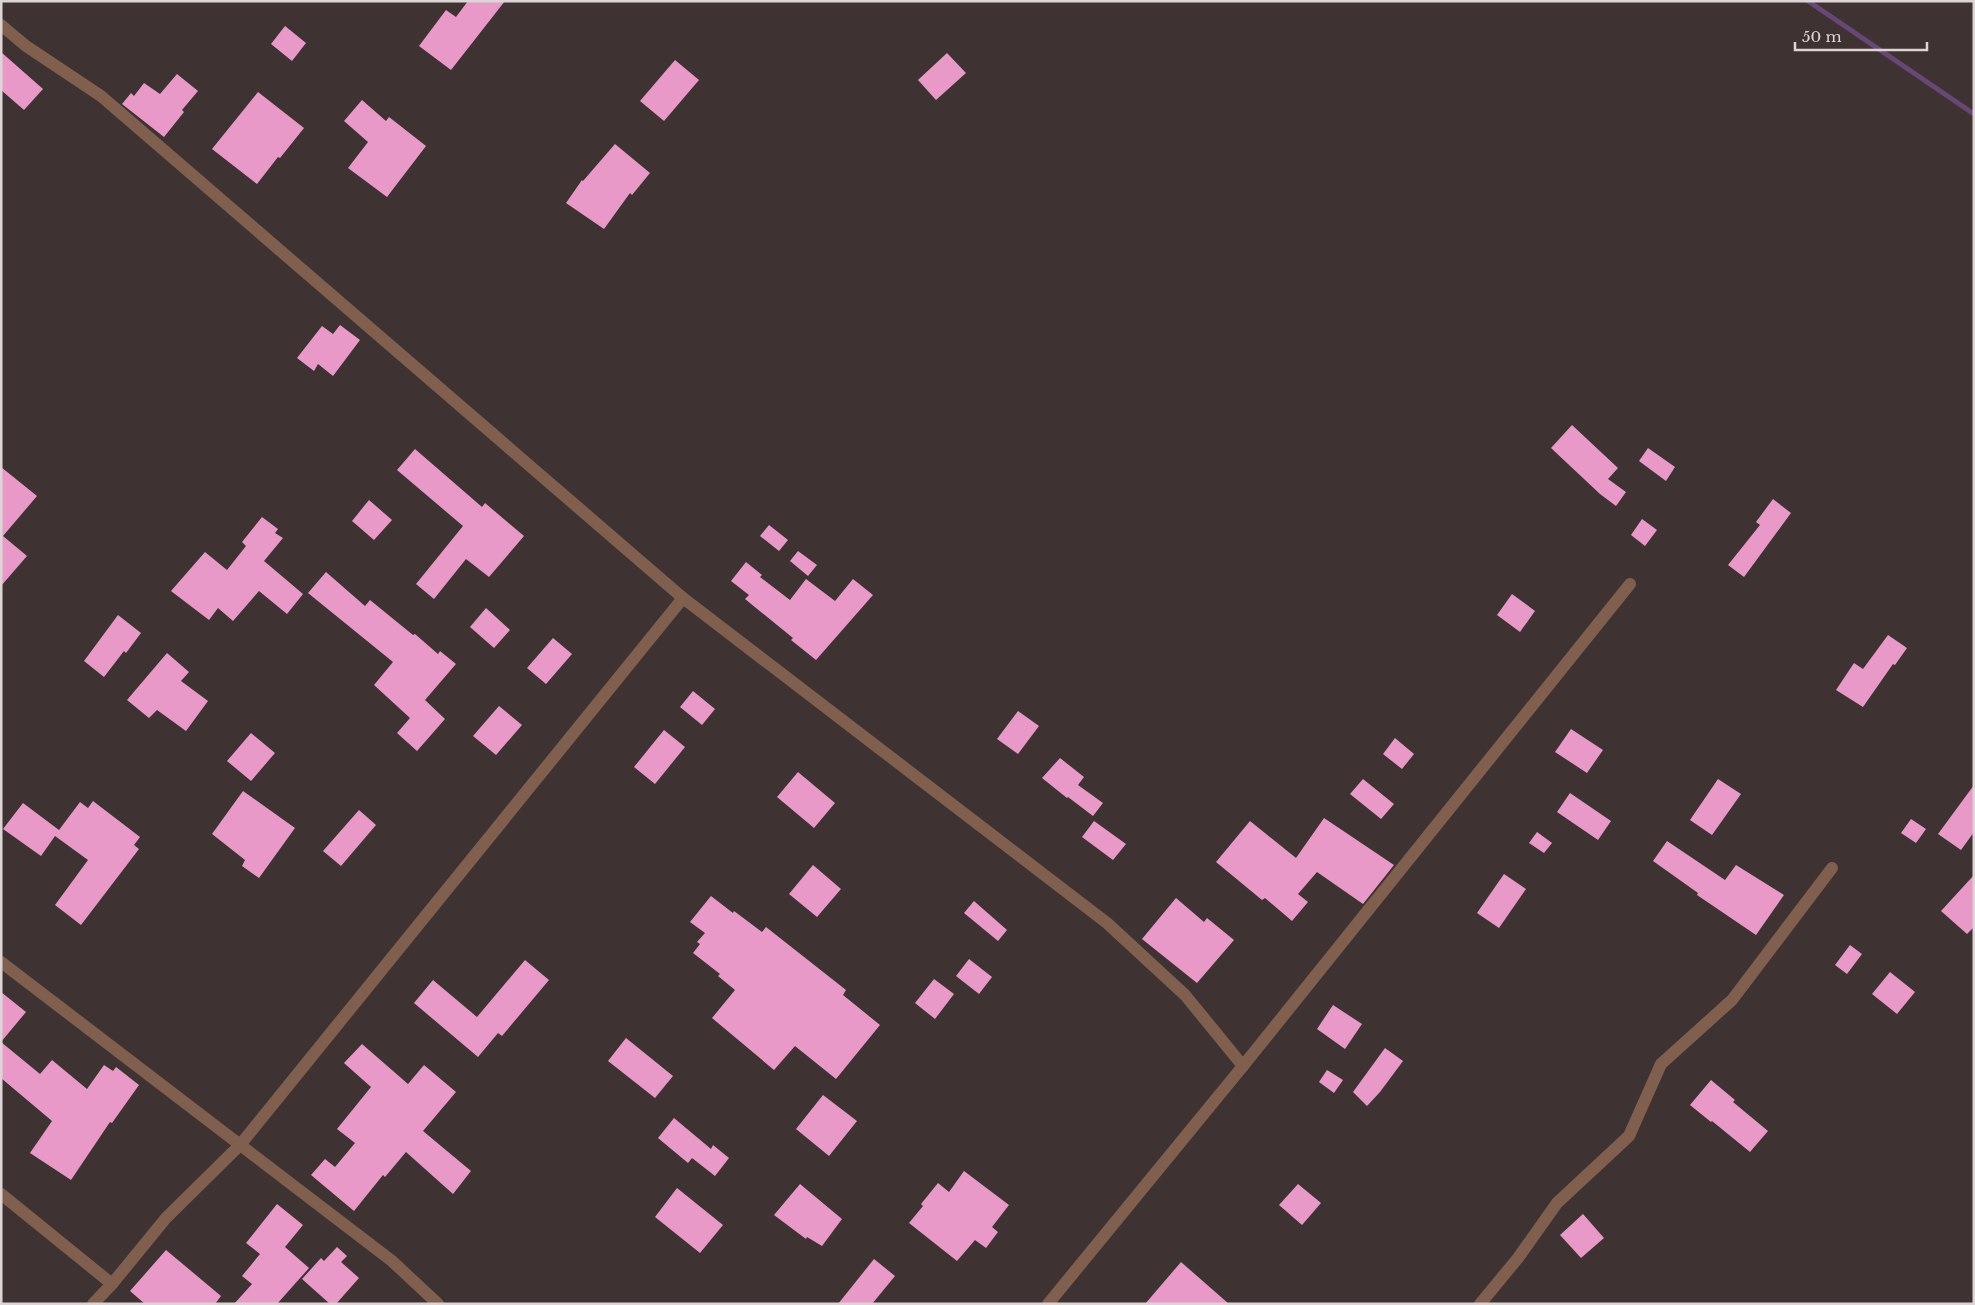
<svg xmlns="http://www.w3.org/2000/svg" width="1975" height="1305" font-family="'Libre Baskerville',serif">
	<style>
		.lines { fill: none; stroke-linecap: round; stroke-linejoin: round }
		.stream { stroke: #674774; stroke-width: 5 }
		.building { fill: #e899c8 }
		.street { stroke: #805f4f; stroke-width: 12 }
	</style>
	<rect width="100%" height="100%" fill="#3f3233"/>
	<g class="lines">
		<path class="stream" d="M 1808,1 L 1974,114"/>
	</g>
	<g class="building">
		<path d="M 468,1 L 505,1 L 451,70 L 419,46 L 446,10 L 456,17 Z"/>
		<path d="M 285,26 L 306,43 L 292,61 L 271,44 Z"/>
		<path d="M 1,52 L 43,89 L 24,110 L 1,90 Z"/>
		<path d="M 947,53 L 966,73 L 936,100 L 918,80 Z"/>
		<path d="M 675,60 L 699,80 L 664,121 L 640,101 Z"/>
		<path d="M 177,74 L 198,91 L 182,110 L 184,112 L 164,137 L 122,104 L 131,93 L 134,96 L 144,83 L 160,94 Z"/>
		<path d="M 258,92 L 304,128 L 280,158 L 278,157 L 257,184 L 212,149 Z"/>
		<path d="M 362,100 L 386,121 L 389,117 L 426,146 L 387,197 L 348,168 L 368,142 L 344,121 Z"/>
		<path d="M 615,144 L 650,173 L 632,195 L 630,193 L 604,229 L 566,203 L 582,180 L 583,181 Z"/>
		<path d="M 340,325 L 360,340 L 333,376 L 318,364 L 314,371 L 297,358 L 322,326 L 333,334 Z"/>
		<path d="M 1572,425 L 1618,468 L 1608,479 L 1626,492 L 1616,506 L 1600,494 L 1551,448 Z"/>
		<path d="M 1648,448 L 1675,467 L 1666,481 L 1639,461 Z"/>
		<path d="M 415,449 L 482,507 L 485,503 L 524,536 L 489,577 L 466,559 L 434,599 L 416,584 L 463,526 L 397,470 Z"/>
		<path d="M 1,467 L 37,496 L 3,536 L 27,556 L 1,586 Z"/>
		<path d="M 1773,499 L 1791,513 L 1744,577 L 1728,565 L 1760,525 L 1756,522 Z"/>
		<path d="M 369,500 L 392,520 L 374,540 L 352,521 Z"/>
		<path d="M 262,517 L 278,529 L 275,533 L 283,538 L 264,561 L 303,594 L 287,614 L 259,591 L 233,621 L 218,608 L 209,620 L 171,591 L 205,552 L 227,570 L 246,546 L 242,542 Z"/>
		<path d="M 1642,519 L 1657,530 L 1645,546 L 1631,535 Z"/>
		<path d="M 769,525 L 788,540 L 779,551 L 760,536 Z"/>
		<path d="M 798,551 L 817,565 L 808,576 L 790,561 Z"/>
		<path d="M 746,562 L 762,575 L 760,577 L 790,600 L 806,579 L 835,601 L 853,579 L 873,595 L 816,660 L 791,640 L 793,638 L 745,599 L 749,595 L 731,581 Z"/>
		<path d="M 326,572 L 365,606 L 370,600 L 413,635 L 415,634 L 438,654 L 440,651 L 456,664 L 425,700 L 445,719 L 417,751 L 397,733 L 410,718 L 374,685 L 393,662 L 308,593 Z"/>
		<path d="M 1512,594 L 1535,611 L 1520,632 L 1497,615 Z"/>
		<path d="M 486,608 L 510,630 L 494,648 L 470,627 Z"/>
		<path d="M 118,615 L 141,633 L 126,653 L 124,651 L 104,677 L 84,661 Z"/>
		<path d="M 1888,635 L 1907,648 L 1895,665 L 1893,664 L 1863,707 L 1836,690 L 1854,663 L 1863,669 Z"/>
		<path d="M 553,638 L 572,654 L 546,684 L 527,668 Z"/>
		<path d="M 167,653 L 189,672 L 181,681 L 208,701 L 186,731 L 157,710 L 149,718 L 127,700 Z"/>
		<path d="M 693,691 L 715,709 L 702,725 L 680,707 Z"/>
		<path d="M 499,706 L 522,725 L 496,755 L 473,736 Z"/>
		<path d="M 1018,711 L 1039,726 L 1018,754 L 997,739 Z"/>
		<path d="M 1571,729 L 1603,750 L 1587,773 L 1555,752 Z"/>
		<path d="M 664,730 L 685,747 L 655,784 L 634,767 Z"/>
		<path d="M 251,733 L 275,753 L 251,781 L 227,761 Z"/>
		<path d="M 1395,738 L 1414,754 L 1402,769 L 1383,754 Z"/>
		<path d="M 1060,758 L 1084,777 L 1078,785 L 1103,803 L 1093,816 L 1068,797 L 1067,798 L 1042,778 Z"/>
		<path d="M 798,772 L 835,803 L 814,828 L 777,797 Z"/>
		<path d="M 1363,779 L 1394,804 L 1381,819 L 1350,794 Z"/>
		<path d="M 1718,779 L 1741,794 L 1712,835 L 1690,820 Z"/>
		<path d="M 1974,785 L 1974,832 L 1961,850 L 1938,834 Z"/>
		<path d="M 243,791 L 295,828 L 259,878 L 242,866 L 245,860 L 212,834 Z"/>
		<path d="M 1570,793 L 1611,821 L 1598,840 L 1557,812 Z"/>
		<path d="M 93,801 L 140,837 L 134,845 L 139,849 L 81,925 L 55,905 L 88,860 L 55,836 L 41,856 L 3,829 L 23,803 L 59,830 L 80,802 L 88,808 Z"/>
		<path d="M 359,810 L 376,825 L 341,866 L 323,851 Z"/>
		<path d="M 1324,818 L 1394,865 L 1363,904 L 1317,872 L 1298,894 L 1308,902 L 1292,921 L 1265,898 L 1262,900 L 1216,862 L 1250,821 L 1296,858 Z"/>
		<path d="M 1911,819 L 1926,829 L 1916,843 L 1901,833 Z"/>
		<path d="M 1094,821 L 1126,844 L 1113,860 L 1082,837 Z"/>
		<path d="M 1537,832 L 1552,843 L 1544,853 L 1529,843 Z"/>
		<path d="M 1667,841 L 1725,880 L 1736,865 L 1784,895 L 1756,935 L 1697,895 L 1698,893 L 1653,861 Z"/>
		<path d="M 813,865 L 841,889 L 817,917 L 789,894 Z"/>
		<path d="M 1504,874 L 1526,889 L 1499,928 L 1477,913 Z"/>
		<path d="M 1974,875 L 1974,927 L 1967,934 L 1941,911 Z"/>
		<path d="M 711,896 L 733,913 L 734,911 L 762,932 L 766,927 L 846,990 L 843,995 L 880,1025 L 836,1079 L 795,1046 L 774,1070 L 712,1018 L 735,990 L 718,976 L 720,974 L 693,953 L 700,944 L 697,942 L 705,933 L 690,922 Z"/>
		<path d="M 1176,898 L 1204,922 L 1207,918 L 1234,940 L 1197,983 L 1142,939 Z"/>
		<path d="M 974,901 L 1007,930 L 998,941 L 964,913 Z"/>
		<path d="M 1850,945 L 1862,954 L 1847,974 L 1835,965 Z"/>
		<path d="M 969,959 L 992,977 L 979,994 L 956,976 Z"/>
		<path d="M 525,960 L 549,980 L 502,1036 L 498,1033 L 478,1057 L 414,1003 L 433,980 L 477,1017 Z"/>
		<path d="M 1890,972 L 1915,992 L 1897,1014 L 1872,994 Z"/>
		<path d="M 934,979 L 954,994 L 935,1019 L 915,1003 Z"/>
		<path d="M 1,992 L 26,1012 L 1,1042 Z"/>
		<path d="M 1333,1005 L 1362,1024 L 1345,1049 L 1317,1029 Z"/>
		<path d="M 626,1038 L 673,1076 L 655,1098 L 608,1061 Z"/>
		<path d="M 1,1042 L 40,1074 L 52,1060 L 87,1089 L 104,1065 L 113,1071 L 116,1067 L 139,1085 L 112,1123 L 110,1122 L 71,1180 L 30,1153 L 52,1121 L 1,1078 Z"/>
		<path d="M 362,1044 L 408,1084 L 424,1065 L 456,1092 L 423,1131 L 471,1171 L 453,1194 L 406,1152 L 385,1177 L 383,1175 L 354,1211 L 311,1175 L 325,1159 L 335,1167 L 355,1143 L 337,1129 L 371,1087 L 344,1063 Z"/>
		<path d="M 1385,1048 L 1403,1061 L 1380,1092 L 1367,1106 L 1353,1092 Z"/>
		<path d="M 1327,1070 L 1343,1080 L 1334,1093 L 1319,1082 Z"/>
		<path d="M 1711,1080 L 1735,1100 L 1733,1102 L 1768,1131 L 1750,1152 L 1712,1121 L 1711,1122 L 1690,1105 Z"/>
		<path d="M 823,1095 L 857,1121 L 829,1156 L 796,1129 Z"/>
		<path d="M 674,1118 L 711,1149 L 713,1145 L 729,1158 L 715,1176 L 692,1158 L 688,1163 L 658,1138 Z"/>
		<path d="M 964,1171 L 1009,1205 L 992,1227 L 998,1232 L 986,1248 L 975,1240 L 957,1261 L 909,1223 L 923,1206 L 921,1204 L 938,1183 L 949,1192 Z"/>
		<path d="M 800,1184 L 842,1219 L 822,1246 L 807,1237 L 806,1239 L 774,1215 Z"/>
		<path d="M 1298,1184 L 1321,1203 L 1302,1225 L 1279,1205 Z"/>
		<path d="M 677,1188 L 723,1225 L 700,1253 L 655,1217 Z"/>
		<path d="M 277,1204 L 303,1225 L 285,1247 L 309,1268 L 277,1304 L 234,1304 L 252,1284 L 242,1276 L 260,1254 L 246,1243 Z"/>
		<path d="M 1583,1214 L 1604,1238 L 1581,1258 L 1560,1235 Z"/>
		<path d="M 337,1247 L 347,1256 L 341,1262 L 359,1278 L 336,1304 L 330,1304 L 302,1279 L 321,1258 L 324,1261 Z"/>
		<path d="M 166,1250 L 221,1296 L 215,1304 L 145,1304 L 130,1291 Z"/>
		<path d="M 874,1259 L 895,1276 L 872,1304 L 838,1304 Z"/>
		<path d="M 1181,1262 L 1229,1304 L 1145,1304 Z"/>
	</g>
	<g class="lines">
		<g class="street">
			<path d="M 1,25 L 26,46 L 101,96 L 683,598 L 1107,923 L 1185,995 L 1243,1066"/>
			<path d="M 1,962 L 392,1261 L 438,1304"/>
			<path d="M 1,1194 L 112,1284"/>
			<path d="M 93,1304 L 112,1284 L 166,1218 L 240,1145 L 683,598"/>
			<path d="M 1048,1304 L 1243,1066 L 1630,584"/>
			<path d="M 1480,1304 L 1518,1258 L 1557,1203 L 1629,1136 L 1661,1064 L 1732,1000 L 1832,868"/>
		</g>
	</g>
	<rect width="1975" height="1305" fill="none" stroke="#ddd5d5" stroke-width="5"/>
	<path d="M1795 42v8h132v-8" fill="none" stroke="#ddd5d5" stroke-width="2.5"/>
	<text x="1802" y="42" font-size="15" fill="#ddd5d5" stroke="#3f3233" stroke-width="4" paint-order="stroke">50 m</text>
</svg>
